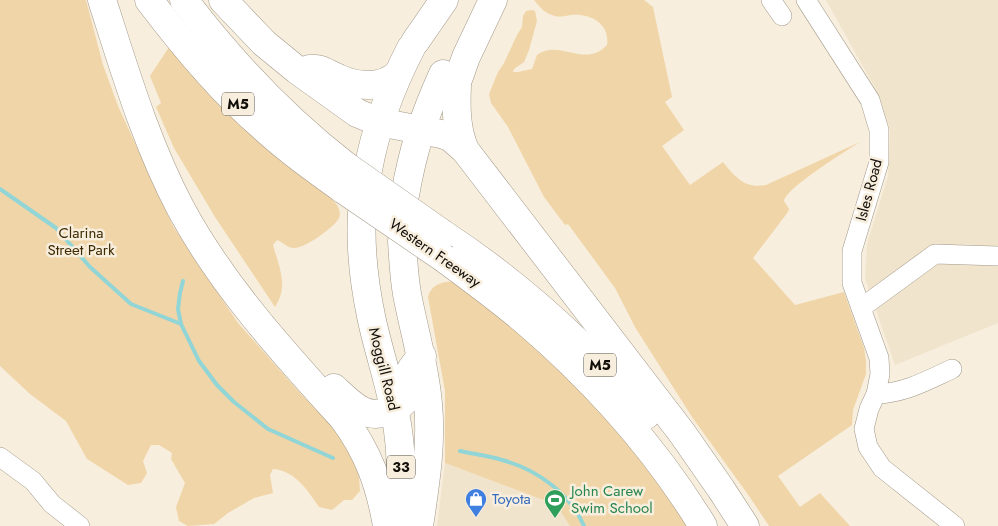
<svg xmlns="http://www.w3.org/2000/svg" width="998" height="526" font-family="Jost,sans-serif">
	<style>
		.built { fill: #f1e4cc }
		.green { fill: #f0d5a8 }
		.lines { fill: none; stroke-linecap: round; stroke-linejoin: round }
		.stream { stroke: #91d5d6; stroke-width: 4 }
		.minor-casing { stroke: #a19889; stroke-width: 20 }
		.highway-casing { stroke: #a19889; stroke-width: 29 }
		.minor { stroke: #fff; stroke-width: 19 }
		.highway { stroke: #fff; stroke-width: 28 }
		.highway-bridge-casing { stroke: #a19889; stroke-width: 29; stroke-linecap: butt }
		.highway-bridge { stroke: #fff; stroke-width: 28 }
		.labels { text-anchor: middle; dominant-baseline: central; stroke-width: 5; stroke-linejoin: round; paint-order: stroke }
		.shield { fill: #f8eedd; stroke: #575249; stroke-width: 1 }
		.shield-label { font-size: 14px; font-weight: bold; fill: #120f0a }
		.street-label { font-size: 15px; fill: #120f0a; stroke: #f8eedd }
		.park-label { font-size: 15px; fill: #3f2c04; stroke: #f8eedd }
		.leisure-label { font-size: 15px; fill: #27864d; stroke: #f8eedd; text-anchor: start }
		.shop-label { font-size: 15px; fill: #366cbe; stroke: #f8eedd; text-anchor: start }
	</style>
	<rect width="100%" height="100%" fill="#f8eedd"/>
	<g class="built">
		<path d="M 826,0 L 998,0 L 998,323 L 895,365 L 865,278 L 867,244 L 888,176 L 890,130 L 875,88 Z"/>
		<path d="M 445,463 L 549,502 L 561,512 L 570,526 L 437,526 Z"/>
	</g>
	<g class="green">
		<path d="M 0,0 L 86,0 L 103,65 L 118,106 L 173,226 L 238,323 L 300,393 L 340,434 L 358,465 L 360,491 L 352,500 L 344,500 L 332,510 L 319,507 C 307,490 296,471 273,469 L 270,475 L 273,493 L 254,498 L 228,513 L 214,524 L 188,526 L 179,521 L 176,507 L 185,483 L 171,459 L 172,453 L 159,445 L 151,445 L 143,461 L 147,473 L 141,483 L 128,485 L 87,459 L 66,421 L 30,394 L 0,366 Z"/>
		<path d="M 534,0 L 644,0 L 653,7 L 672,97 L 665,102 L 684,130 L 662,146 L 690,185 L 723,162 C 735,177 745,189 766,185 L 860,142 C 846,151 786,188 784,201 L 789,209 L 788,212 L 753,258 L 795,305 L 844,292 L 864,348 L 866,361 L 866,374 L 853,410 L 852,425 L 778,476 L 800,507 L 820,493 L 850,526 L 769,526 L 749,496 L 692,417 L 635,327 L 615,288 L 568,224 L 565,225 L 544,197 L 508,127 L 491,103 L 489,94 L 498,72 L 504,63 L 517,35 L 522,27 L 523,16 L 526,11 L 532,10 L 535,11 L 537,21 L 529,50 L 524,62 L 514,69 L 513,72 L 518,72 L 532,69 L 537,55 C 559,38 585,69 607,45 C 610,24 591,13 571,15 C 565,16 558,18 552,15 C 543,12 539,6 534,0 Z"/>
		<path d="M 169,47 L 328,194 C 333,200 343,209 339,218 C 335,227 304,249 294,248 C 287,248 283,242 277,240 L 273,245 C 279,267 289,286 275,307 L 215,217 L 174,148 L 156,107 L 161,103 L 150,76 Z"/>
		<path d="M 456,281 L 546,353 L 624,437 L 691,526 L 570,526 L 561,512 L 549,502 L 445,463 L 445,391 L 428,297 C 432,283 443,282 456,281 Z"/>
	</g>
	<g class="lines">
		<g class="stream">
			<path d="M 0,189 L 56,228 L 90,267 L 131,304 L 181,324"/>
			<path d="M 183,281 L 180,293 L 178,309 L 181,324 L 199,361 L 217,385 L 234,402 L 268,429 L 333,458"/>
			<path d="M 460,451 C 474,454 489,456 502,460 C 536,469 570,493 584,526"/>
		</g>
		<g class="minor-casing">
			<g id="minor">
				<path d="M 771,0 L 782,16"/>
				<path d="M 806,0 L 870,100 L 879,130 L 879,162 L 852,251 L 852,283 L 879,358 L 880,374 L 876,394 L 869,409 L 864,429 L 868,447 L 882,468 L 955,526"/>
				<path d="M 861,308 L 935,254 L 998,256"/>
				<path d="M 876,394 C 905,393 926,381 952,369"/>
				<path d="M 0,457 L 33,481 L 52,504 L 80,526"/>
			</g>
		</g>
		<g class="highway-casing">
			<g id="highway">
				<path d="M 102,0 C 125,71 146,143 181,209 C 223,287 284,353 343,418 C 368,452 380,484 387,526"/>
				<path d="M 149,0 C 183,45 220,90 263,127 C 288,150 316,170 344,190"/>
				<path d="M 184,0 C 232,63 284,118 346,166"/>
				<path d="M 223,0 L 264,43 L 297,70 L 357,113 L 379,122 L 441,134 L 450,137 L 465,150 L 682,433 L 721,489 L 745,526"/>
				<path d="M 415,42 L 444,0"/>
				<path d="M 309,69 C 321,67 327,74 338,78 C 357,87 381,89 398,74"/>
				<path d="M 459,77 L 466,57 L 493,0"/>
				<path d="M 457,85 C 456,108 456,129 465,150"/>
				<path d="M 368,170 C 376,126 391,87 411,48"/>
				<path d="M 405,195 C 413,149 424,116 443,74"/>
				<path d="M 362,213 C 360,247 364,282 371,316 C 379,355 393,391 398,431 C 403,463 400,494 396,526"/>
				<path d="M 443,234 C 519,284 587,346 646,415"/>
				<path d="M 402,241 C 403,258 404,277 407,294 C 414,331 425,366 428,404 C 432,444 425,486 419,526"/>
				<path d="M 445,259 C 472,279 498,298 524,320 C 592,378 656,449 703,526"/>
				<path d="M 334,388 C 351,404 367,422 391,410 C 400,407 407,400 410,391 C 412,385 409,378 410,372 C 411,367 419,360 422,356"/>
			</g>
		</g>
		<use href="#minor" class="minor"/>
		<use href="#highway" class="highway"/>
		<g class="highway-bridge-casing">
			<g id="highway-bridge">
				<path d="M 346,166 L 443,234"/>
				<path d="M 344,190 L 445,259"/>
			</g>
		</g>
		<use href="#highway-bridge" class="highway-bridge"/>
	</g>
	<defs>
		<g id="shop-pin" transform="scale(1.125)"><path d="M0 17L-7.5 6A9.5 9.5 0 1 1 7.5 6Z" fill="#3f7fe0" stroke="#f8eedd"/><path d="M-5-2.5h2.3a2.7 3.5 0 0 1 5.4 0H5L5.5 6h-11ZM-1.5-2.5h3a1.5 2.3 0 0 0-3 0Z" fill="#fff"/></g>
		<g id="stadium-pin" transform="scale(1.125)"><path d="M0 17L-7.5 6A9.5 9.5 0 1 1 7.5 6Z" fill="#2e9e5b" stroke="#f8eedd"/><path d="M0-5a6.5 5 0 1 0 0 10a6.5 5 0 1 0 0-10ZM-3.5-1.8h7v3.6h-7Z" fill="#fff"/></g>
	</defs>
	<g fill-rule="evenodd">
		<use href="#shop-pin" x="476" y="499"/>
		<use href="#stadium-pin" x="555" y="500"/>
	</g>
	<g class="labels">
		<g class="shield">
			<rect x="222" y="92.5" width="32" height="23" rx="4"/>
			<rect x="584" y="353.5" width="32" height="23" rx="4"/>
			<rect x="387" y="455.5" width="28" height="23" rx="4"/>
		</g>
		<g class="shield-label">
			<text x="238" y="104">M5</text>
			<text x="600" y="365">M5</text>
			<text x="401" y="467">33</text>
		</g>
		<g class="street-label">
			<text transform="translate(869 190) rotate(-75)">Isles Road</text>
			<text transform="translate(435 253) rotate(35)">Western Freeway</text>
			<text transform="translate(384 369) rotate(76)">Moggill Road</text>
		</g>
		<g class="park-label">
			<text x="81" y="233">Clarina<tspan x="81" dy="17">Street Park</tspan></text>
		</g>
		<g class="leisure-label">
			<text x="571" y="491">John Carew<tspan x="571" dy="17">Swim School</tspan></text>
		</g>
		<g class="shop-label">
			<text x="492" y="499">Toyota</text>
		</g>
	</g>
</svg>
